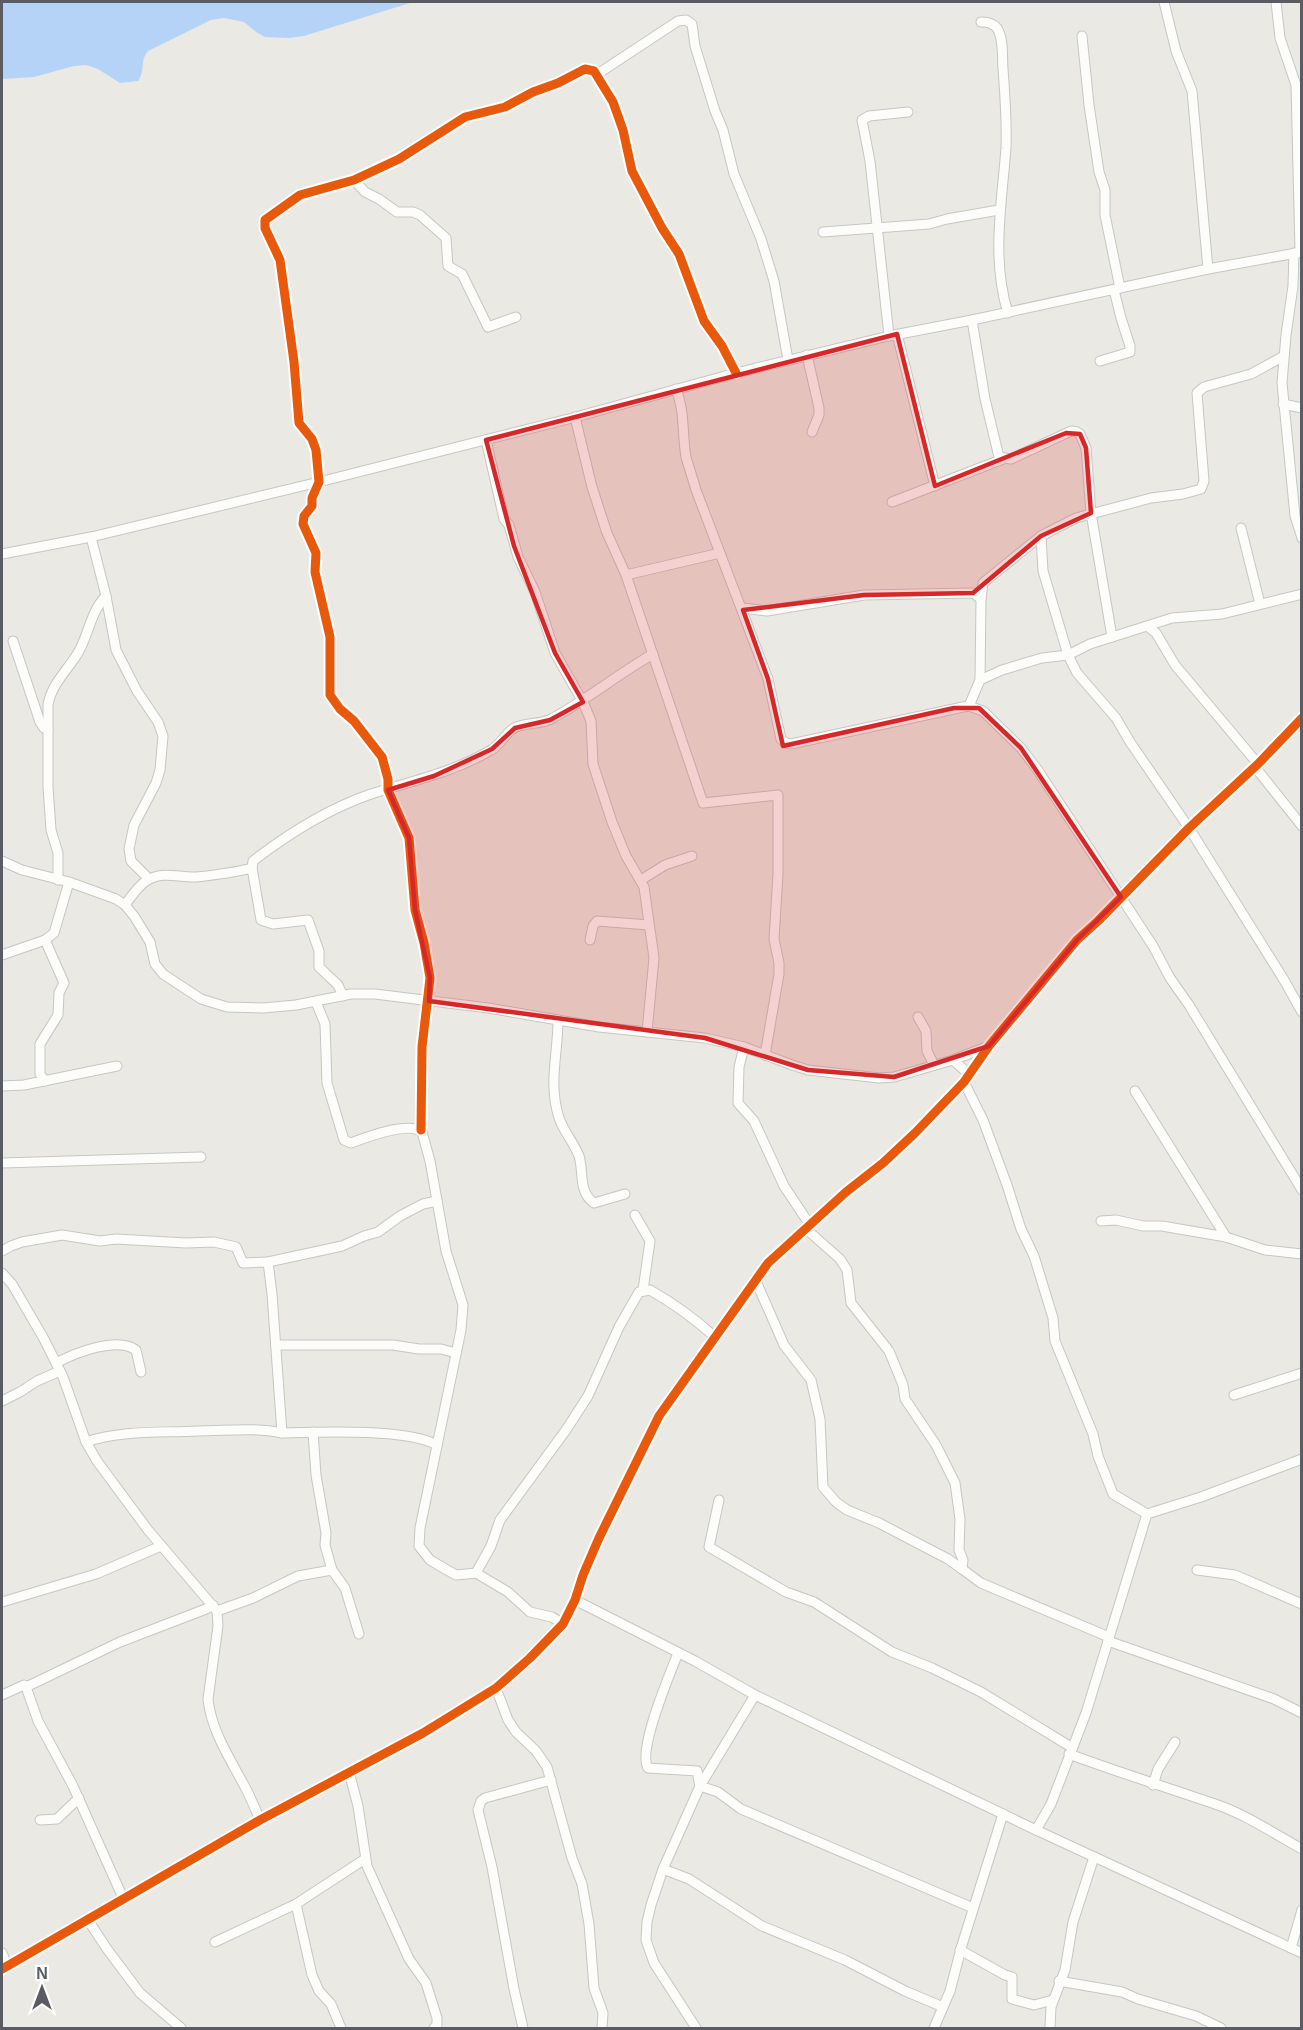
<svg xmlns="http://www.w3.org/2000/svg" width="1303" height="2030" font-family="Arial,sans-serif">
	<style>
		.water { fill: #b5d3f7 }
		.lines { fill: none; stroke-linecap: round; stroke-linejoin: round }
		.minor-casing { stroke: #c6c7c5; stroke-width: 11 }
		.minor { stroke: #fcfcfb; stroke-width: 9 }
		.cycleway-casing { stroke: #fff; stroke-width: 13 }
		.cycleway { stroke: #e8590c; stroke-width: 9 }
		.marked { fill: #d62828; fill-opacity: 0.2; stroke: #d62828; stroke-width: 4.5; stroke-linejoin: round }
	</style>
	<rect width="100%" height="100%" fill="#eae9e3"/>
	<path class="water" d="M 2,2 L 413,2 L 304,36 L 289,38 L 265,37 L 256,32 L 244,22 L 224,18 L 211,20 L 148,51 C 139,62 146,70 138,81 L 120,83 L 98,69 L 86,65 L 74,66 L 34,77 L 2,79 Z"/>
	<g class="lines">
		<g class="minor-casing">
			<g id="minor">
				<path d="M 1164,2 L 1176,51 L 1192,91 L 1208,269"/>
				<path d="M 1276,2 L 1280,38 L 1296,85 L 1300,252"/>
				<path d="M 981,22 C 987,22 993,23 997,28 C 1004,39 1002,57 1003,69 C 1005,95 1007,121 1006,148 C 1002,202 991,259 1008,313"/>
				<path d="M 1082,36 L 1089,105 L 1099,172 L 1105,190 L 1105,215 L 1120,288"/>
				<path d="M 596,75 L 678,21 L 686,20 L 692,24 L 695,46 L 715,111 L 723,130 L 734,174 L 761,239 L 774,281 L 788,360"/>
				<path d="M 354,180 L 365,192 L 379,199 L 397,212 L 413,212 L 420,215 L 446,238 L 448,266 L 462,274 L 488,327 L 516,317"/>
				<path d="M 823,232 L 929,224 L 947,219 L 999,210"/>
				<path d="M 1294,253 L 1293,286 L 1286,335 L 1282,383 L 1295,516 L 1302,538"/>
				<path d="M 972,320 L 985,399 L 999,457 L 1011,459 L 1071,431 L 1077,432 L 1080,434 L 1086,448 L 1091,513 L 1112,637"/>
				<path d="M 897,334 L 935,486"/>
				<path d="M 889,336 L 870,161 L 862,120 L 869,116 L 908,112"/>
				<path d="M 807,355 L 819,408 L 819,415 L 812,432"/>
				<path d="M 1100,361 L 1130,352 L 1130,346 L 1121,318 L 1114,290"/>
				<path d="M 676,389 C 685,411 682,434 686,457 C 689,468 693,479 696,490 L 768,679 L 781,739 L 786,743 L 791,744 L 963,707 L 969,706 L 983,711 L 1021,748 L 1037,769 L 1153,946 L 1170,978 L 1189,1005 L 1302,1190"/>
				<path d="M 1283,404 L 1302,408"/>
				<path d="M 575,417 L 592,487 L 607,533 L 626,575 L 703,803 L 778,795 L 778,874 L 774,939 L 779,963 L 779,974 L 765,1055"/>
				<path d="M 486,440 L 504,519 L 509,525 L 518,557 L 535,592 L 555,653 L 583,702 L 591,721 L 593,764 L 612,822 L 626,856 L 644,887 L 654,958 L 647,1032"/>
				<path d="M 892,502 L 1003,459"/>
				<path d="M 1241,528 L 1260,604"/>
				<path d="M 1041,536 L 1043,571 L 1068,655 L 1077,673 L 1116,718 L 1130,742 L 1189,828 L 1284,980 L 1302,1012"/>
				<path d="M 2,554 L 91,537 L 319,482 L 572,418 L 736,373 L 889,336 L 972,320 L 1208,269 L 1302,252"/>
				<path d="M 626,575 L 720,553"/>
				<path d="M 106,596 L 116,650 L 137,691 L 158,722 L 163,736 L 160,770 L 156,783 L 134,825 L 129,849 L 131,861 L 149,879"/>
				<path d="M 742,608 L 767,611 L 864,595 L 973,593 L 981,599"/>
				<path d="M 1147,626 L 1156,633 L 1175,665 L 1258,764"/>
				<path d="M 13,641 L 40,722 L 44,728 L 48,730"/>
				<path d="M 980,680 L 1002,670 L 1042,658 L 1068,655 L 1090,644 L 1172,618 L 1222,614 L 1302,594"/>
				<path d="M 969,706 L 980,680 L 981,599 L 983,583 L 1041,536 L 1076,518 L 1151,498 L 1183,494 L 1201,489 L 1204,481 L 1197,393 L 1204,387 L 1251,374 L 1284,356"/>
				<path d="M 1255,767 L 1302,826"/>
				<path d="M 2,861 L 22,870 L 69,882 L 116,899 L 125,905 L 134,916 L 150,942 L 155,964 L 163,974 L 201,999 L 227,1007 L 263,1008 L 296,1005 L 351,994 L 375,994 L 488,1008 L 599,1027 L 705,1038 L 744,1047 L 792,1065 L 808,1070 L 879,1078 L 894,1077 L 953,1060 L 989,1046"/>
				<path d="M 252,868 L 253,861 C 288,834 330,808 371,794 C 412,781 454,772 491,750 C 500,745 505,734 514,728 C 525,722 542,725 553,718 C 588,699 618,674 653,654"/>
				<path d="M 58,880 L 58,853 L 51,830 L 48,787 L 48,705 C 51,684 69,669 79,651 C 89,633 91,611 106,596 L 91,537"/>
				<path d="M 641,880 L 665,865 L 692,856"/>
				<path d="M 125,905 C 131,897 138,886 146,881 C 164,870 178,878 196,877 C 215,875 233,873 252,868 L 261,920 L 273,924 L 308,920 L 319,951 L 319,967 L 338,985 L 343,996"/>
				<path d="M 590,940 L 593,926 L 597,921 L 649,925"/>
				<path d="M 2,955 L 45,940 L 54,933 L 69,882"/>
				<path d="M 316,1002 L 325,1024 L 327,1083 L 344,1140 L 351,1143 C 367,1137 409,1121 422,1132 L 430,1161 L 446,1251 L 463,1305 L 461,1330 L 420,1528 L 419,1546 L 430,1560 L 447,1570 L 456,1575 L 476,1573 L 508,1592 L 530,1612 L 552,1617 L 563,1624"/>
				<path d="M 918,1017 L 926,1031 L 927,1051 L 934,1065"/>
				<path d="M 558,1020 C 558,1055 548,1083 559,1118 C 564,1132 574,1143 579,1156 C 584,1172 578,1192 594,1203 L 625,1194"/>
				<path d="M 744,1047 L 739,1067 L 738,1103 L 754,1121 L 784,1186 L 810,1225"/>
				<path d="M 953,1060 L 969,1074"/>
				<path d="M 45,1081 L 40,1074 L 40,1044 L 58,1015 L 59,993 L 64,983 L 45,940"/>
				<path d="M 964,1082 L 983,1120 L 1007,1185 L 1021,1229 L 1034,1256 L 1053,1318 L 1055,1341 L 1093,1434 L 1098,1456 L 1113,1494 L 1147,1514"/>
				<path d="M 2,1086 L 24,1085 L 117,1066"/>
				<path d="M 1135,1091 L 1226,1237 L 1265,1250 L 1302,1254"/>
				<path d="M 421,1130 L 422,1047 L 430,978 L 424,943 L 415,910 L 409,838 L 388,790 L 388,779 L 382,757 L 354,721 L 340,709 L 330,695 L 330,637 L 315,572 L 316,553 L 303,524 L 304,516 L 312,506 L 312,498 L 319,482 L 316,450 L 312,439 L 299,423 L 294,362 L 280,260 L 265,228 L 265,220 L 300,195 L 354,180 L 399,159 L 465,117 L 505,107 L 533,92 L 558,83 L 585,69 L 594,71 L 613,102 L 623,130 L 632,171 L 662,228 L 679,254 L 704,321 L 722,346 L 736,373"/>
				<path d="M 2,1163 L 201,1157"/>
				<path d="M 635,1215 L 650,1241 L 643,1290"/>
				<path d="M 1101,1221 L 1116,1220 L 1143,1226 L 1162,1226 L 1226,1237"/>
				<path d="M 805,1228 L 840,1259 L 847,1270 L 851,1303 L 889,1351 L 903,1385 L 905,1399 L 936,1445 L 955,1483 L 960,1519 L 959,1550 L 963,1560 L 962,1569 L 981,1583 L 1109,1637"/>
				<path d="M 2,1251 L 11,1246 L 22,1242 L 62,1235 L 100,1241 L 116,1239 L 186,1243 L 214,1242 L 236,1247 L 243,1263 L 268,1262 L 272,1294 L 282,1433"/>
				<path d="M 268,1262 L 342,1246 L 364,1236 L 378,1232 L 400,1216 L 423,1204 L 437,1201"/>
				<path d="M 2,1273 L 12,1284 L 44,1339 L 63,1377 L 86,1442 L 97,1461 L 148,1530 L 217,1611 L 218,1626 L 208,1699 C 211,1730 230,1759 244,1785 C 250,1796 255,1808 260,1820"/>
				<path d="M 755,1279 L 784,1345 L 811,1380 L 820,1419 L 823,1487 L 836,1502 L 847,1510 L 879,1523 L 948,1559 L 962,1569"/>
				<path d="M 276,1345 L 393,1345 L 419,1349 L 441,1349 L 456,1353"/>
				<path d="M 56,1363 C 75,1353 117,1336 136,1350 L 141,1372"/>
				<path d="M 1234,1395 L 1302,1373"/>
				<path d="M 2,1401 L 20,1392 L 37,1381 L 60,1371"/>
				<path d="M 313,1432 L 316,1475 L 326,1533 L 325,1545 L 332,1570 L 345,1588 L 359,1634"/>
				<path d="M 86,1442 C 122,1430 160,1433 198,1431 C 226,1431 254,1427 282,1433 C 318,1432 407,1428 437,1445"/>
				<path d="M 719,1500 L 709,1547 L 786,1592 L 814,1602 L 892,1652 L 932,1668 L 981,1692 L 1071,1747"/>
				<path d="M 1197,1570 L 1235,1575 L 1302,1604"/>
				<path d="M 476,1573 L 491,1546 L 500,1520 L 566,1430 L 588,1396 L 619,1327 L 639,1292 L 650,1290 C 673,1303 695,1319 715,1337"/>
				<path d="M 575,1600 L 695,1661 L 755,1695 L 1036,1830 L 1302,1953"/>
				<path d="M 2,1602 L 96,1574 L 161,1546"/>
				<path d="M 217,1611 L 253,1598 L 298,1576 L 332,1570"/>
				<path d="M 1108,1641 L 1274,1699 L 1302,1713"/>
				<path d="M 678,1653 C 670,1674 637,1750 648,1768 L 697,1771 L 700,1786 L 718,1792 L 741,1809 L 973,1908"/>
				<path d="M 26,1687 L 120,1642 L 206,1609 L 213,1605"/>
				<path d="M 496,1688 L 508,1720 L 516,1732 L 536,1751 L 547,1767 L 572,1858 L 582,1884 L 589,1924 L 594,1988 L 603,2013 L 602,2028"/>
				<path d="M 2,1695 L 24,1685 L 26,1687 L 38,1721 L 73,1786 L 123,1898"/>
				<path d="M 1069,1754 C 1117,1772 1166,1787 1215,1804 C 1245,1814 1273,1833 1302,1849"/>
				<path d="M 349,1772 L 358,1806 L 367,1866 L 409,1959 L 426,1983 L 437,2018 L 437,2025 L 434,2028"/>
				<path d="M 1153,1785 L 1158,1769 L 1175,1742"/>
				<path d="M 40,1820 L 57,1819 L 79,1798"/>
				<path d="M 1036,1830 L 1051,1804 L 1086,1713 L 1147,1514 L 1201,1497 L 1302,1459"/>
				<path d="M 663,1869 L 689,1879 L 762,1926 L 845,1960 L 905,1991 L 943,2007"/>
				<path d="M 88,1920 L 107,1949 L 140,1993 L 181,2028"/>
				<path d="M 215,1942 L 296,1904"/>
				<path d="M 1291,1948 L 1302,1910"/>
				<path d="M 960,1950 L 1005,1975 L 1012,1977 L 1012,1999 L 1034,2005 L 1053,2000"/>
				<path d="M 2,1953 L 7,1965"/>
				<path d="M 2,1969 L 260,1820 L 423,1733 L 496,1688 L 530,1658 L 563,1624 L 575,1600 L 583,1575 L 599,1538 L 659,1416 L 768,1263 L 846,1192 L 883,1163 L 915,1133 L 964,1082 L 989,1046 L 1077,940 L 1098,921 L 1189,828 L 1258,764 L 1302,718"/>
				<path d="M 1059,1981 L 1122,1992 L 1138,1999 L 1196,2016 L 1221,2028"/>
				<path d="M 341,2028 L 331,2004 L 319,1991 L 312,1975 L 296,1904 L 365,1859"/>
				<path d="M 523,2028 L 514,1989 L 492,1867 L 478,1810 L 481,1801 L 485,1798 L 551,1780"/>
				<path d="M 696,2028 L 654,1963 L 646,1940 L 647,1922 L 651,1905 L 663,1869 L 700,1786 L 755,1695"/>
				<path d="M 934,2028 L 950,1991 L 962,1945 L 1003,1814"/>
				<path d="M 1050,2028 L 1051,2007 L 1065,1970 L 1073,1922 L 1094,1857"/>
			</g>
		</g>
		<use href="#minor" class="minor"/>
		<g class="cycleway-casing">
			<g id="cycleway">
				<path d="M 421,1130 L 422,1047 L 430,978 L 424,943 L 415,910 L 409,838 L 388,790 L 388,779 L 382,757 L 354,721 L 340,709 L 330,695 L 330,637 L 315,572 L 316,553 L 303,524 L 304,516 L 312,506 L 312,498 L 319,482 L 316,450 L 312,439 L 299,423 L 294,362 L 280,260 L 265,228 L 265,220 L 300,195 L 354,180 L 399,159 L 465,117 L 505,107 L 533,92 L 558,83 L 585,69 L 594,71 L 613,102 L 623,130 L 632,171 L 662,228 L 679,254 L 704,321 L 722,346 L 736,373"/>
				<path d="M 2,1969 L 260,1820 L 423,1733 L 496,1688 L 530,1658 L 563,1624 L 575,1600 L 583,1575 L 599,1538 L 659,1416 L 768,1263 L 846,1192 L 883,1163 L 915,1133 L 964,1082 L 989,1046 L 1077,940 L 1098,921 L 1189,828 L 1258,764 L 1302,718"/>
			</g>
		</g>
		<use href="#cycleway" class="cycleway"/>
	</g>
	<path class="marked" d="M 897,334 L 935,486 L 1066,433 L 1080,434 L 1086,448 L 1091,513 L 1041,536 L 973,593 L 864,595 L 743,610 L 768,679 L 783,746 L 954,708 L 979,708 L 1021,748 L 1121,897 L 1077,940 L 989,1046 L 894,1077 L 808,1070 L 705,1038 L 429,1001 L 430,978 L 415,910 L 409,838 L 388,790 L 434,776 L 492,749 L 515,728 L 550,720 L 583,702 L 555,653 L 514,546 L 486,440 Z"/>
	<rect width="1303" height="2030" fill="none" stroke="#595c62" stroke-width="6"/>
	<g transform="translate(42 1988)" stroke="#ffffff" stroke-width="4.5" paint-order="stroke">
	<path d="M0-4.5L10 22L0 15L-10 22Z" fill="#595c62"/>
	<text y="-9" font-size="16" font-weight="bold" text-anchor="middle" fill="#595c62">N</text>
	</g>
</svg>
